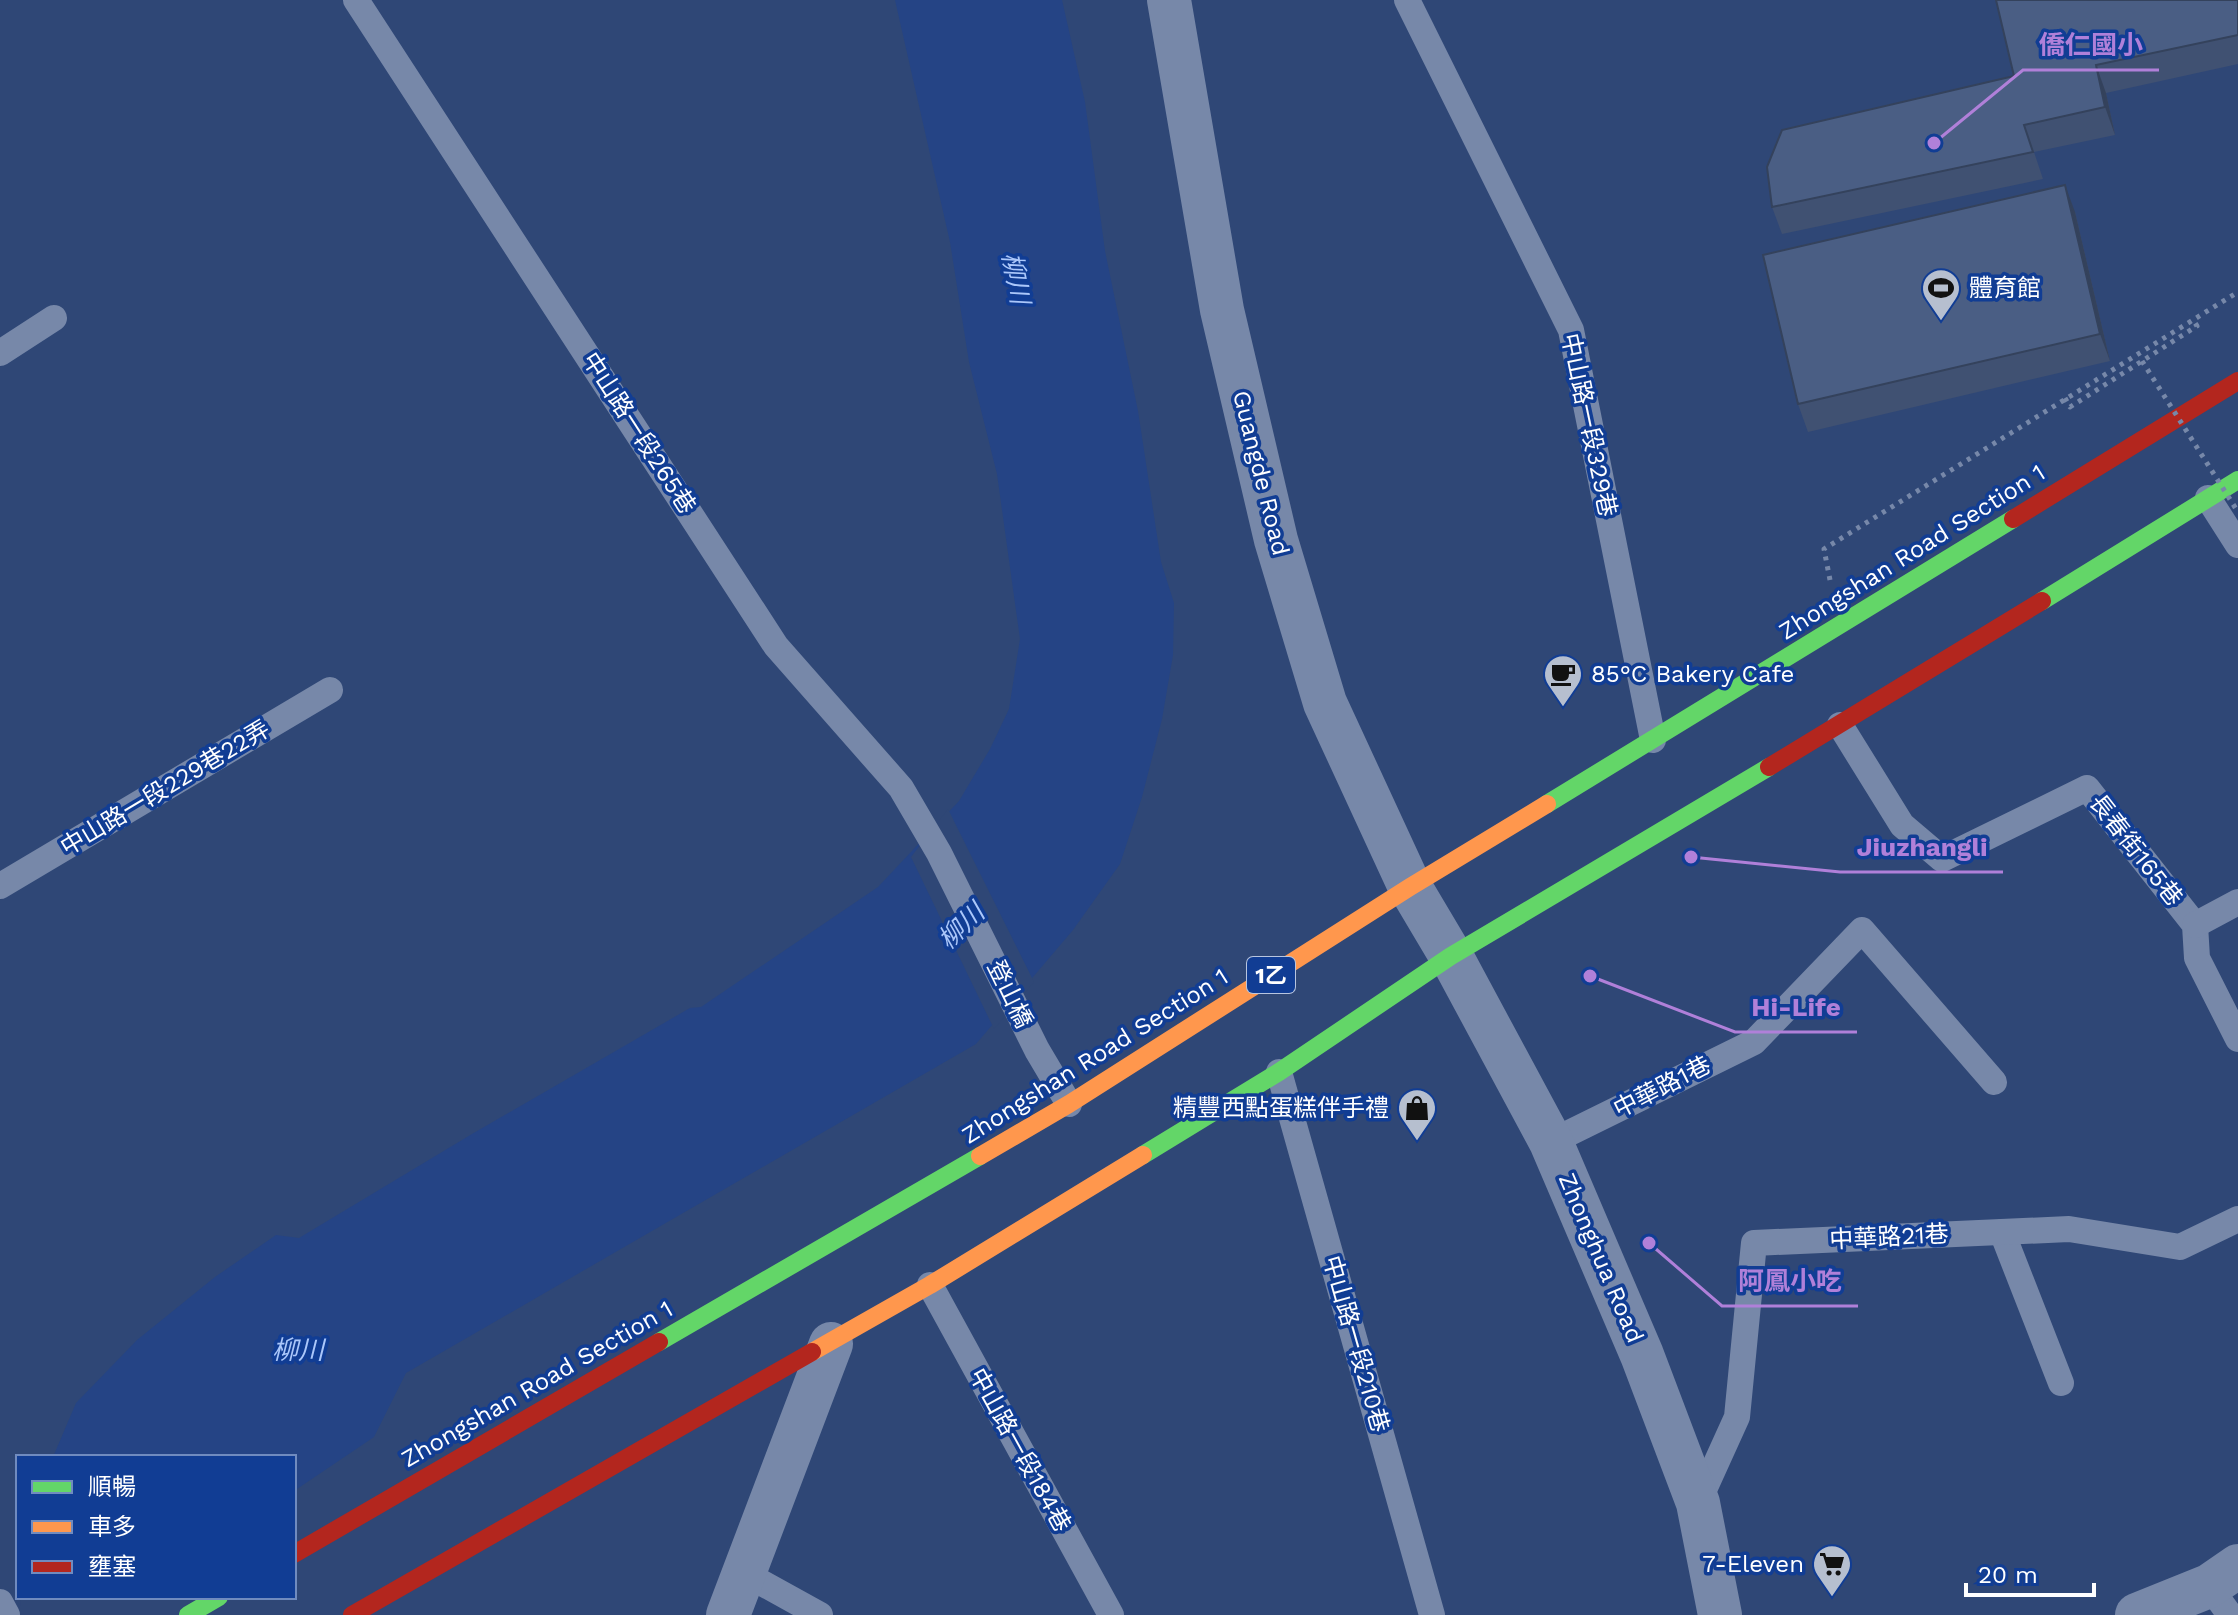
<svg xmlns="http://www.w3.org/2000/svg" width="2238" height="1615" font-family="'Work Sans','Noto Sans TC',sans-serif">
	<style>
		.water { fill: #254485 }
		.pier { fill: #2f4776 }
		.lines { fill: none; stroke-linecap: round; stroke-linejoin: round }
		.path { stroke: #7788a9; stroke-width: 5; stroke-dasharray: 4 6; stroke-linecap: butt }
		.lane { stroke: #7788a9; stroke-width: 26 }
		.street { stroke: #7788a9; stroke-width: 44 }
		.fast { stroke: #63d668; stroke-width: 18 }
		.slow { stroke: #ff974d; stroke-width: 18 }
		.jam { stroke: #b3261e; stroke-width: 18 }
		.path-bridge { stroke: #7788a9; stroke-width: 5; stroke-dasharray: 4 6; stroke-linecap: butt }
		.wall { fill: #405172 }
		.shaded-wall { fill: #34425c }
		.building { fill: #4a5e84; stroke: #34425c; stroke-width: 2 }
		.labels { text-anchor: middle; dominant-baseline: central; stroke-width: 7; stroke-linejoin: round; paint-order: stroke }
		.shield { fill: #113d94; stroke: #b8c5df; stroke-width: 2 }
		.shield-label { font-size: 22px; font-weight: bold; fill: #fff }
		.poi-label { font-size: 24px; fill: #fff; stroke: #113d94; text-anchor: start }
		.street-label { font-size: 24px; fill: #fff; stroke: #113d94 }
		.water-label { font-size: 26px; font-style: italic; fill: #abc7fa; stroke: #113d94 }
		.leader { fill: none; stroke: #b080d9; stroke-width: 3 }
		.callout-dot { fill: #b080d9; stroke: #113d94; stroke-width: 3 }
		.callout-label { font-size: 26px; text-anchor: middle; font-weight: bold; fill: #b080d9; stroke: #113d94; stroke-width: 7; stroke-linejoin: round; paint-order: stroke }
	</style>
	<rect width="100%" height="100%" fill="#2f4776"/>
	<path class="water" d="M 895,0 L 1062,0 L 1085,102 L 1105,251 L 1138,411 L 1161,562 L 1174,603 L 1173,655 L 1162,719 L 1142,797 L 1120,864 L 1073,930 L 976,1044 L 406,1373 L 374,1437 L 294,1491 L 294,1457 L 53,1457 L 76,1403 L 137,1340 L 215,1277 L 276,1235 L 299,1238 L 472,1134 L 690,1008 L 701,1007 L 878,887 L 959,801 L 990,749 L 1009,709 L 1020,639 L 997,474 L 969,362 L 950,242 Z"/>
	<g class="pier">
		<path d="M 948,809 L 1034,982 L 994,1029 L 911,857 Z"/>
		<path d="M 21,1597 L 189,1597 L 185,1615 L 19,1615 Z"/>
	</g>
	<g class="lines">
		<g class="path">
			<path d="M 2065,398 L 2070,407 L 2197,326 L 2193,320"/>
			<path d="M 1830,580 L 1824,549 L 2238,292"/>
		</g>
		<g class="lane">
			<path d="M 356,0 L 776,646 L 901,788 L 939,853 L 1037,1050 L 1069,1104"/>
			<path d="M 1407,0 L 1571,330 L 1653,740"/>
			<path d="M 0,353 L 54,318"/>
			<path d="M 2208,498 L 2238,545"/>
			<path d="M 1840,725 L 1902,825 L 1942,859 L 2087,788 L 2195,925 L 2197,958 L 2238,1039"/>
			<path d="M 0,886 L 330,690"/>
			<path d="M 2195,925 L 2238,902"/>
			<path d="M 1279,1072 L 1432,1615"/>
			<path d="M 1551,1142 L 1754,1042 L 1862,930 L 1994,1082"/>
			<path d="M 2002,1232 L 2061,1383"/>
			<path d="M 930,1285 L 1111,1615"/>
			<path d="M 1698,1503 L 1737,1417 L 1754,1243 L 2069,1229 L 2180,1247 L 2238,1219"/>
			<path d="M 744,1573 L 820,1615"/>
			<path d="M 2209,1586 L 2230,1615"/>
			<path d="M 0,1602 L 7,1615"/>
		</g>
		<g class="street">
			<path d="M 1169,0 L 1222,310 L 1276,540 L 1325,703 L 1410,887 L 1451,956 L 1551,1142 L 1642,1355 L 1698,1503 L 1720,1615"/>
			<path d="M 728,1615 L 831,1344"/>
			<path d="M 2137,1615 L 2209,1586 L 2238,1566"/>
		</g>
		<g class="fast">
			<path d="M 2042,601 L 2238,480"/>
			<path d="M 1547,804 L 2013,519"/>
			<path d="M 1143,1155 L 1279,1072 L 1451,956 L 1769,767"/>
			<path d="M 659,1342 L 980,1156"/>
			<path d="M 188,1615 L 219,1597"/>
		</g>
		<g class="slow">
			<path d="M 980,1156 L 1069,1104 L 1410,887 L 1547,804"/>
			<path d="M 812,1352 L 930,1285 L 1143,1155"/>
		</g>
		<g class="jam">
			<path d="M 2013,519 L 2238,381"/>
			<path d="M 1769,767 L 2042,601"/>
			<path d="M 294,1554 L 659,1342"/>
			<path d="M 352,1615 L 812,1352"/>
		</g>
		<path class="path-bridge" d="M 2142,361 L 2238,512"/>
	</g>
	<g class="wall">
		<path d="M 2238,0 L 2238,64 L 2106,93 L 2115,135 L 2034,152 L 2043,179 L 1782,234 L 1772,207 L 2014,76 Z"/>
		<path d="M 2075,212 L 2110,361 L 1808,432 L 1798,404 Z"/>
	</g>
	<g class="shaded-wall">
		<path d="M 2096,65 L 2106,93 L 2115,135 L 2105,107 Z"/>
		<path d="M 2065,185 L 2075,212 L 2110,361 L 2100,334 Z"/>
	</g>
	<g class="building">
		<path d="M 1996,0 L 2238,0 L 2238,35 L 2096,65 L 2105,107 L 2024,125 L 2033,152 L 1772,207 L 1767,167 L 1782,130 L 2014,76 Z"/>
		<path d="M 2065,185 L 2100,334 L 1798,404 L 1763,255 Z"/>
	</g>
	<defs>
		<g id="stadium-pin" transform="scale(2)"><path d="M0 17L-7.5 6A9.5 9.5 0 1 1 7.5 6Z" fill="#b6bfcf" stroke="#113d94"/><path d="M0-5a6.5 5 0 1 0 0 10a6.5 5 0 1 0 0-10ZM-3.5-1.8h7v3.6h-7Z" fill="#111"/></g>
		<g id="cafe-pin" transform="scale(2)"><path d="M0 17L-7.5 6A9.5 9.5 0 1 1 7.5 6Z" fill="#b6bfcf" stroke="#113d94"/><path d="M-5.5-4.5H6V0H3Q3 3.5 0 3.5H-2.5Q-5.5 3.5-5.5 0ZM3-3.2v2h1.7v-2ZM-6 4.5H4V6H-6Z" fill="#111"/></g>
		<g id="shop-pin" transform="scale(2)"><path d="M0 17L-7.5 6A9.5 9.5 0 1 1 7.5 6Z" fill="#b6bfcf" stroke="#113d94"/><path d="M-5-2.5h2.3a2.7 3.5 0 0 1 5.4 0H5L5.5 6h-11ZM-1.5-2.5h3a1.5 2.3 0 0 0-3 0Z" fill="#111"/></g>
		<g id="supermarket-pin" transform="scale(2)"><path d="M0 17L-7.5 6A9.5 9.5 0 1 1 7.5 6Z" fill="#b6bfcf" stroke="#113d94"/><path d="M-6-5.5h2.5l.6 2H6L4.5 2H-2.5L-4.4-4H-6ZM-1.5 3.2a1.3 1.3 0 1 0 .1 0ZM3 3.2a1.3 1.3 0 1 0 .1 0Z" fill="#111"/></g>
	</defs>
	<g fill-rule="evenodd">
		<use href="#stadium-pin" x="1941" y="288"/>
		<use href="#cafe-pin" x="1563" y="674"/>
		<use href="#shop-pin" x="1417" y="1108"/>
		<use href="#supermarket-pin" x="1832" y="1564"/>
	</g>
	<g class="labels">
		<rect class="shield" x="1247" y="957" width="48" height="36" rx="6"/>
		<g class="shield-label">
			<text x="1271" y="975">1乙</text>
		</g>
		<g class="poi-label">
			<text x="1969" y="288">體育館</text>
			<text x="1591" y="674">85°C Bakery Cafe</text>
			<text x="1389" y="1108" text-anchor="end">精豐西點蛋糕伴手禮</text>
			<text x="1804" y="1564" text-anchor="end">7-Eleven</text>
		</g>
		<g class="street-label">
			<text transform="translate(1589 425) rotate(78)">中山路一段329巷</text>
			<text transform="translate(639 433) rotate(57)">中山路一段265巷</text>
			<text transform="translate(1261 473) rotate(76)">Guangde Road</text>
			<text transform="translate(1912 552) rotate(-32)">Zhongshan Road Section 1</text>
			<text transform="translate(165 788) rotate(-31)">中山路一段229巷22弄</text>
			<text transform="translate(2136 850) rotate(52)">長春街165巷</text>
			<text transform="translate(1010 994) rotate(64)">登山橋</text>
			<text transform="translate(1095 1056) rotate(-32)">Zhongshan Road Section 1</text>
			<text transform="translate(1662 1087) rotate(-27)">中華路1巷</text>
			<text transform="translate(1889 1237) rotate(-3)">中華路21巷</text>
			<text transform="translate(1601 1258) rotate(67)">Zhonghua Road</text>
			<text transform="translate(1356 1344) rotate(74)">中山路一段210巷</text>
			<text transform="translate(537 1384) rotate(-30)">Zhongshan Road Section 1</text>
			<text transform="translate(1020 1450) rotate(61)">中山路一段184巷</text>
		</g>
		<g class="water-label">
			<text transform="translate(1016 278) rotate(79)">柳川</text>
			<text transform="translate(961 926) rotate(-44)">柳川</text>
			<text x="298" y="1350">柳川</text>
		</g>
	</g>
	<path class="leader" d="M1934 143L2023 70H2159M1691 857L1840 872H2003M1590 976L1735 1032H1857M1649 1243L1722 1306H1858"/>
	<g class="callout-dot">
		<circle cx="1934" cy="143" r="8"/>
		<circle cx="1691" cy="857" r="8"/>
		<circle cx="1590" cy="976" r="8"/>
		<circle cx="1649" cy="1243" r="8"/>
	</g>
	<g class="callout-label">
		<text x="2091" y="54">僑仁國小</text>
		<text x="1922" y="856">Jiuzhangli</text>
		<text x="1796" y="1016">Hi-Life</text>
		<text x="1790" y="1290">阿鳳小吃</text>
	</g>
	<rect x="16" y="1455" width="280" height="144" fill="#113d94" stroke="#708bbf" stroke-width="2"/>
	<rect x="32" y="1481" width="40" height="12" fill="#63d668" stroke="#708bbf" stroke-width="2"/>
	<text x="88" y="1495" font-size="24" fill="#ffffff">順暢</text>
	<rect x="32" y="1521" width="40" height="12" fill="#ff974d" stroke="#708bbf" stroke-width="2"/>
	<text x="88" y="1535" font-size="24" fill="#ffffff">車多</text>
	<rect x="32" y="1561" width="40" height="12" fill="#b3261e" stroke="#708bbf" stroke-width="2"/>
	<text x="88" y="1575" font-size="24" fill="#ffffff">壅塞</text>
	<path d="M1966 1583v12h128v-12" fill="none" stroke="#ffffff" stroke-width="4"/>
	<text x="1978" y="1583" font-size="24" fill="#ffffff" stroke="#113d94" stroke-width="6" paint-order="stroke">20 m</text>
</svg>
